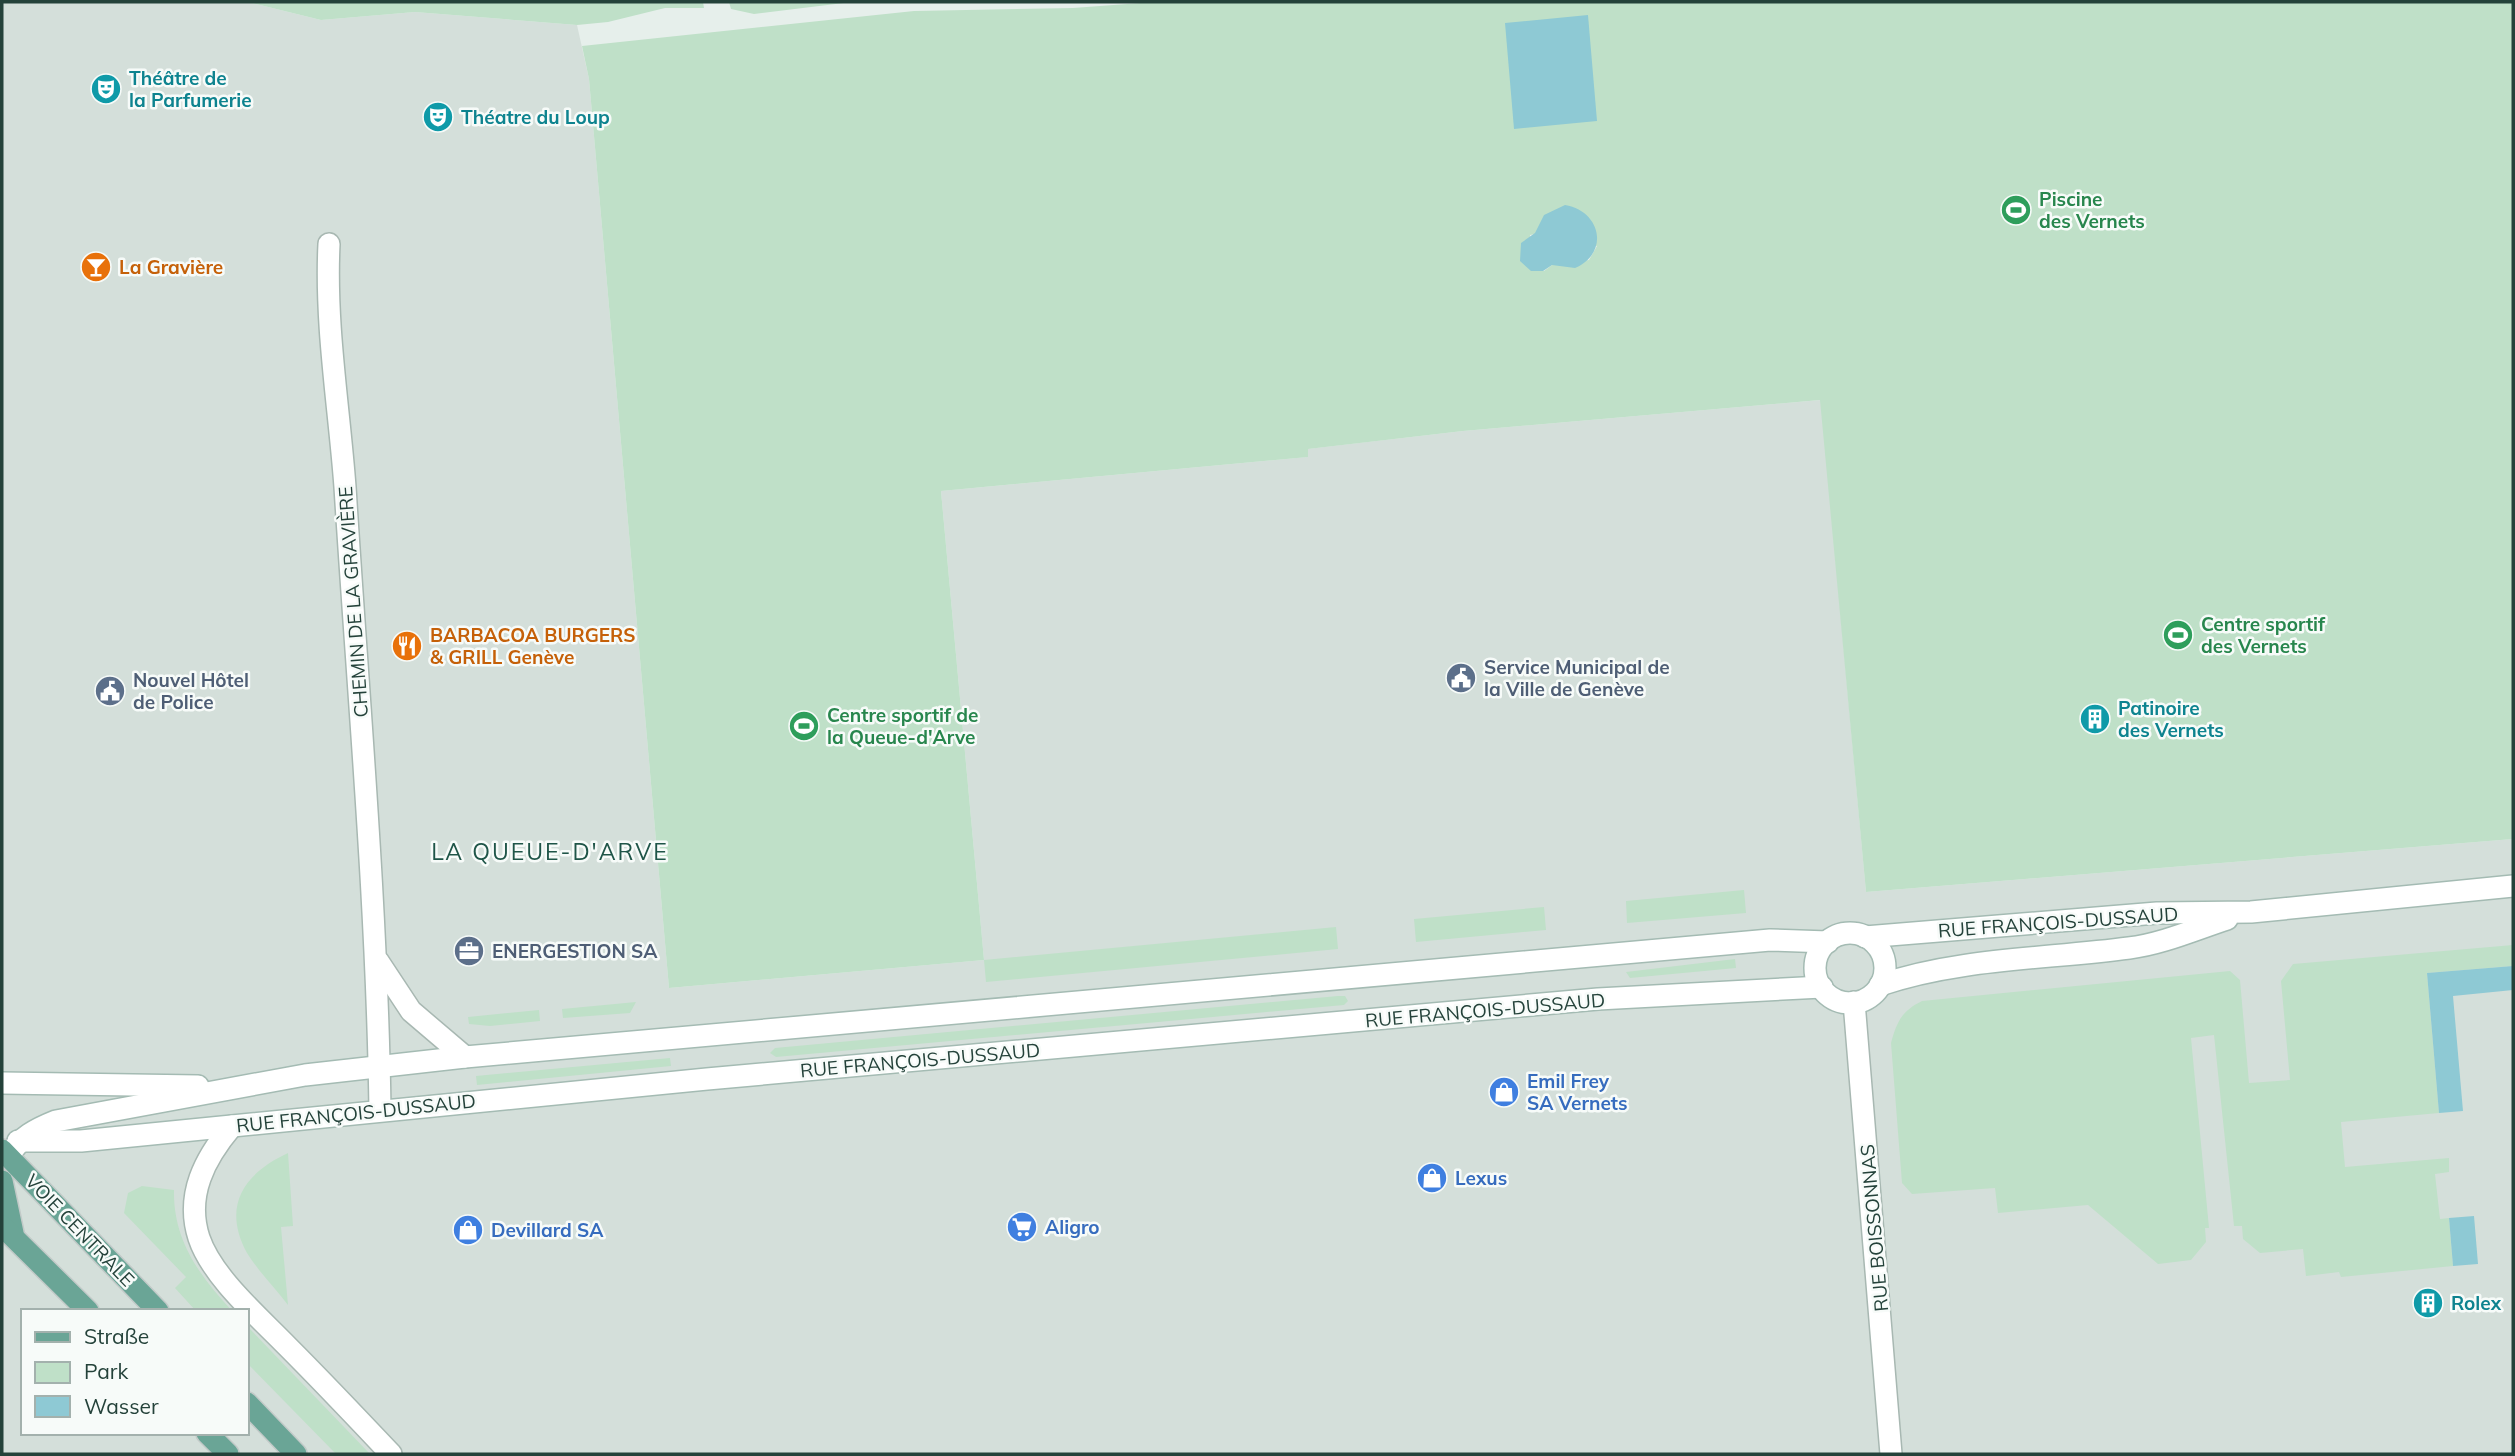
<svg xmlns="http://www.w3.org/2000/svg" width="2515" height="1456" font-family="Mulish,sans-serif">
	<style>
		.built { fill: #d4dfda; fill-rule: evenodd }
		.green { fill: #bfe0c8; fill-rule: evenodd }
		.water { fill: #8ec9d4 }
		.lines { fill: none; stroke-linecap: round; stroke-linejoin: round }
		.minor-casing { stroke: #a8b8b2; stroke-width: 24 }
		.tertiary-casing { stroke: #a8b8b2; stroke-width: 24 }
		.secondary-casing { stroke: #a4bbb3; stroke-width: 24 }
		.primary-casing { stroke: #c2cac8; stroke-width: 24 }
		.minor { stroke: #fff; stroke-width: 21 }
		.tertiary { stroke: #fff; stroke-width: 21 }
		.secondary { stroke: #fff; stroke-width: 21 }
		.primary { stroke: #6aa596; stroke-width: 21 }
		.labels { text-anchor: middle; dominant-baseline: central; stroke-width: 5; stroke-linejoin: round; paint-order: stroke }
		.culture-label { font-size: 19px; font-weight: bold; fill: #0d838f; stroke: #f7fbf9; text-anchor: start }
		.leisure-label { font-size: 19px; font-weight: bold; fill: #27864d; stroke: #f7fbf9; text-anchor: start }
		.food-label { font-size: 19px; font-weight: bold; fill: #c56008; stroke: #f7fbf9; text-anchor: start }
		.street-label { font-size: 19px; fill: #24423a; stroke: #f7fbf9 }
		.service-label { font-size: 19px; font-weight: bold; fill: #4e5e75; stroke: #f7fbf9; text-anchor: start }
		.shop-label { font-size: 19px; font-weight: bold; fill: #366cbe; stroke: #f7fbf9; text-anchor: start }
		.quarter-label { font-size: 23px; letter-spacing: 2px; fill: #1f5548; stroke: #f7fbf9 }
	</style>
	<rect width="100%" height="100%" fill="#e6efeb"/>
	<path class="built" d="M 2,2 L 248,2 L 321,20 L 415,12 L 577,25 L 589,79 L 669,988 L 984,960 L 941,491 L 1307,457 L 1307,449 L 1463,431 L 1821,400 L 1866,892 L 2513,839 L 2513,1454 L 2,1454 ZM 23,1311 L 247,1311 L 247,1433 L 23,1433 Z"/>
	<g class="green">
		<path d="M 248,2 L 703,2 L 704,8 L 665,8 L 608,22 L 577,25 L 415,12 L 321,20 Z"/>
		<path d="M 729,2 L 852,2 L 754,14 L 731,9 Z"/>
		<path d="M 1154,2 L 2513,2 L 2513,839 L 1866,892 L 1820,400 L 1463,431 L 1308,449 L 1308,457 L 941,491 L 984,960 L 1336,927 L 1338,949 L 986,982 L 984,960 L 669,988 L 589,79 L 582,46 L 914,11 L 1073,8 ZM 1535,234 L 1597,246 L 1589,260 L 1552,265 L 1544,271 L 1531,271 L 1530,235 Z"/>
		<path d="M 1744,890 L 1746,913 L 1627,923 L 1626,901 Z"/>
		<path d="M 1544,907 L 1546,930 L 1416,942 L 1414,919 Z"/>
		<path d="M 2513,945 L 2513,966 L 2427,973 L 2439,1113 L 2341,1122 L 2345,1167 L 2449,1158 L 2449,1172 L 2435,1174 L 2440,1219 L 2449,1218 L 2453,1266 L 2341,1277 L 2339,1272 L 2306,1276 L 2303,1249 L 2260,1253 L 2243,1239 L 2242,1226 L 2234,1226 L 2214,1035 L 2191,1038 L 2209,1228 L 2205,1228 L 2206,1242 L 2191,1260 L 2158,1264 L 2088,1205 L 1998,1213 L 1995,1188 L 1912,1194 L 1902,1183 L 1891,1043 C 1897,1021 1902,1011 1922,1001 L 2230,971 L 2240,980 L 2249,1083 L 2290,1080 L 2281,981 L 2293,964 Z"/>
		<path d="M 1735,959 L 1736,968 L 1630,978 L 1626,972 Z"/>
		<path d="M 1338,996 L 1345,996 L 1348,1001 L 1344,1005 L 776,1057 L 770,1053 L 775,1048 Z"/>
		<path d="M 636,1002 L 630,1013 L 563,1018 L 562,1009 Z"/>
		<path d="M 539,1010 L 540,1021 L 490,1026 L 469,1024 L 468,1017 Z"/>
		<path d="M 670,1058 L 671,1066 L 477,1085 L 476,1076 Z"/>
		<path d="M 288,1153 L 293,1226 L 281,1227 L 288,1305 C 275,1288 258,1271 247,1253 C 221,1205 245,1173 288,1153 Z"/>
		<path d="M 142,1186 L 174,1190 C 173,1240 199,1275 232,1311 L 196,1311 L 175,1288 L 186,1277 L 124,1213 L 128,1193 Z"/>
		<path d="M 247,1326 L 370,1454 L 336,1454 L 247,1363 Z"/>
	</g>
	<g class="water">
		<path d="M 1588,15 L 1597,121 L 1514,129 L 1505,23 Z"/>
		<path d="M 1565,205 C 1601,211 1610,253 1575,268 L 1552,265 L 1543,271 L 1531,271 L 1520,261 L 1521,243 L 1535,233 L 1544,215 Z"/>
		<path d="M 2513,966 L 2513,990 L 2453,996 L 2463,1111 L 2439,1113 L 2427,973 Z"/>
		<path d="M 2474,1216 L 2478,1264 L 2453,1266 L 2449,1218 Z"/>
	</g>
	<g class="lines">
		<g class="minor-casing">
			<g id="minor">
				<path d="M 329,244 C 325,326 339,406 345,487 C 358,695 377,902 380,1110"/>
				<path d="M 378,961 L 411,1011 L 465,1057"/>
				<path d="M 1854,1002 L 1891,1454"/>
			</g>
		</g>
		<g class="tertiary-casing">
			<path id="tertiary" d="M 232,1126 C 205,1158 185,1195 199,1238 C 212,1277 259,1317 287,1346 C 322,1381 357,1418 391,1454"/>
		</g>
		<g class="secondary-casing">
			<g id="secondary">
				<circle cx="1850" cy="968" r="35"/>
				<path d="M 1865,937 L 2157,913 L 2251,912 L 2513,886"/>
				<path d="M 1880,985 C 1959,958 2047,959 2129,948 C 2162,944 2196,929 2227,919"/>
				<path d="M 2,1083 L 198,1086"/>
				<path d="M 18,1141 L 81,1141 L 707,1079 L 1598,999 L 1822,987"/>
				<path d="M 8,1157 C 20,1137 36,1129 56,1121 L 305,1075 L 465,1057 L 1770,940 L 1828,942"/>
			</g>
		</g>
		<g class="primary-casing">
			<g id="primary">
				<path d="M 2,1150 L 158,1311"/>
				<path d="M 2,1181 L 13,1233"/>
				<path d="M 2,1226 L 88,1311"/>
				<path d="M 247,1403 L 296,1454"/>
				<path d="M 207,1433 L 228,1454"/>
			</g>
		</g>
		<use href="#minor" class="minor"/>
		<use href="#tertiary" class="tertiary"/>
		<use href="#secondary" class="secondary"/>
		<use href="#primary" class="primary"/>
	</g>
	<defs>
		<g id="theatre-disc" transform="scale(1.575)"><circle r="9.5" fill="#0f9aa8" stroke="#f7fbf9"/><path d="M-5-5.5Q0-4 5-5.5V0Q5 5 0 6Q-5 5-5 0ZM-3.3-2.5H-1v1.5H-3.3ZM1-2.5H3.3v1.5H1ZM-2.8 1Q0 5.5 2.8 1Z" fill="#fff"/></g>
		<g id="stadium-disc" transform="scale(1.575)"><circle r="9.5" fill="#2e9e5b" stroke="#f7fbf9"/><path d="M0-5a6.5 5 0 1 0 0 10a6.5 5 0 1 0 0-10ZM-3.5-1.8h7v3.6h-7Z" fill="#fff"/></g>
		<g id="bar-disc" transform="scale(1.575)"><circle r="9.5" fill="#e8710a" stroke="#f7fbf9"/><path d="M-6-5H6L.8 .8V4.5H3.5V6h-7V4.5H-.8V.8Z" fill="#fff"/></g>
		<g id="restaurant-disc" transform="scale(1.575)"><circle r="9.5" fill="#e8710a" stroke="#f7fbf9"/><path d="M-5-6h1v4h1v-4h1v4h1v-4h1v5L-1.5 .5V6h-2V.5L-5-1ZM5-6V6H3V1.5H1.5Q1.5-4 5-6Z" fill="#fff"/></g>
		<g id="civic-disc" transform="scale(1.575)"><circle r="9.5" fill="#5c6f8a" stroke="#f7fbf9"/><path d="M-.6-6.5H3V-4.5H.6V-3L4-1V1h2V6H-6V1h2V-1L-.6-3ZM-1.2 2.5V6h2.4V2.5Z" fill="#fff"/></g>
		<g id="building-disc" transform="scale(1.575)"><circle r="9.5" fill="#0f9aa8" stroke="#f7fbf9"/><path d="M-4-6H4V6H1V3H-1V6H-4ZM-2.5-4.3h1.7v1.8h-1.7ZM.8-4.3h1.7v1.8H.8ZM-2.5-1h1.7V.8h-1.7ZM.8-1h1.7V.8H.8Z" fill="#fff"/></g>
		<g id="office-disc" transform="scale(1.575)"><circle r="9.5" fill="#5c6f8a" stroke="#f7fbf9"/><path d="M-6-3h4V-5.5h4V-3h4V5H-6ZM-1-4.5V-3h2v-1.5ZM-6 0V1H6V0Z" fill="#fff"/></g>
		<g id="shop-disc" transform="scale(1.575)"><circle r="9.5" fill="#3f7fe0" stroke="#f7fbf9"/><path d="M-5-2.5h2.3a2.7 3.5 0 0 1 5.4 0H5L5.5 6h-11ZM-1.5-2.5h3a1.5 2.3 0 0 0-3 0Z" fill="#fff"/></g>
		<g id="supermarket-disc" transform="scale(1.575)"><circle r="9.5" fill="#3f7fe0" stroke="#f7fbf9"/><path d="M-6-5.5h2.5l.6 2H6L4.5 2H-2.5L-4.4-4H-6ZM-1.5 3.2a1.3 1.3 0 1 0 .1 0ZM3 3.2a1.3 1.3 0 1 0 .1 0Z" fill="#fff"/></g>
	</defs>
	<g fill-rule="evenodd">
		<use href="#theatre-disc" x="106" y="89"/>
		<use href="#theatre-disc" x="438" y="117"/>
		<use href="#stadium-disc" x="2016" y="210"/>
		<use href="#bar-disc" x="96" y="267"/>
		<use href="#stadium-disc" x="2178" y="635"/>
		<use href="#restaurant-disc" x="407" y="646"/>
		<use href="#civic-disc" x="1461" y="678"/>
		<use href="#civic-disc" x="110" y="691"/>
		<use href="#building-disc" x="2095" y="719"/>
		<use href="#stadium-disc" x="804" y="726"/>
		<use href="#office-disc" x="469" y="951"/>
		<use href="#shop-disc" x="1504" y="1092"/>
		<use href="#shop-disc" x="1432" y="1178"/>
		<use href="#supermarket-disc" x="1022" y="1227"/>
		<use href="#shop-disc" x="468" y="1230"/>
		<use href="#building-disc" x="2428" y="1303"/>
	</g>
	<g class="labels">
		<g class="culture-label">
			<text x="129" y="78">Théâtre de<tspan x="129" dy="22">la Parfumerie</tspan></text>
			<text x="461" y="117">Théatre du Loup</text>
			<text x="2118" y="708">Patinoire<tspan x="2118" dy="22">des Vernets</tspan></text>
			<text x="2451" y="1303">Rolex</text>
		</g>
		<g class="leisure-label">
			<text x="2039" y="199">Piscine<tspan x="2039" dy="22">des Vernets</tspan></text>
			<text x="2201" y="624">Centre sportif<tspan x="2201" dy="22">des Vernets</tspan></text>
			<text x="827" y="715">Centre sportif de<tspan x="827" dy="22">la Queue-d'Arve</tspan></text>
		</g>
		<g class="food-label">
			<text x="119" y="267">La Gravière</text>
			<text x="430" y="635">BARBACOA BURGERS<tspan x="430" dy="22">&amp; GRILL Genève</tspan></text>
		</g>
		<g class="street-label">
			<text transform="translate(353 602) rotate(-94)">CHEMIN DE LA GRAVIÈRE</text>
			<text transform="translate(2058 922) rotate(-4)">RUE FRANÇOIS-DUSSAUD</text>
			<text transform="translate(1485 1010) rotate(-5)">RUE FRANÇOIS-DUSSAUD</text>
			<text transform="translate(920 1060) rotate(-5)">RUE FRANÇOIS-DUSSAUD</text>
			<text transform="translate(356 1113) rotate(-6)">RUE FRANÇOIS-DUSSAUD</text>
			<text transform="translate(1874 1228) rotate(-95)">RUE BOISSONNAS</text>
			<text transform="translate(80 1230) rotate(46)">VOIE CENTRALE</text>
		</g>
		<g class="service-label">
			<text x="1484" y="667">Service Municipal de<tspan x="1484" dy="22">la Ville de Genève</tspan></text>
			<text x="133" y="680">Nouvel Hôtel<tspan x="133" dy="22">de Police</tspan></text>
			<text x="492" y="951">ENERGESTION SA</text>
		</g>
		<g class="shop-label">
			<text x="1527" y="1081">Emil Frey<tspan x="1527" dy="22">SA Vernets</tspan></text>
			<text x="1455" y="1178">Lexus</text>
			<text x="1045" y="1227">Aligro</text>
			<text x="491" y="1230">Devillard SA</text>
		</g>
		<g class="quarter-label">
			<text x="550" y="851">LA QUEUE-D'ARVE</text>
		</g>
	</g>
	<rect width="2515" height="1456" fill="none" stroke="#24423a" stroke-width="7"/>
	<rect x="21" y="1309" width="228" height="126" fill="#f7fbf9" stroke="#a3b1ad" stroke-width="2"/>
	<rect x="35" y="1332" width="35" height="10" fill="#6aa596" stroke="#a3b1ad" stroke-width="2"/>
	<text x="84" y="1344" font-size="21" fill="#24423a">Straße</text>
	<rect x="35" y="1362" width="35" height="21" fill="#bfe0c8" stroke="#a3b1ad" stroke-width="2"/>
	<text x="84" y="1379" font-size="21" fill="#24423a">Park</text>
	<rect x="35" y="1396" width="35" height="21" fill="#8ec9d4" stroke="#a3b1ad" stroke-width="2"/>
	<text x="84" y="1414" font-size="21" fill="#24423a">Wasser</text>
</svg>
